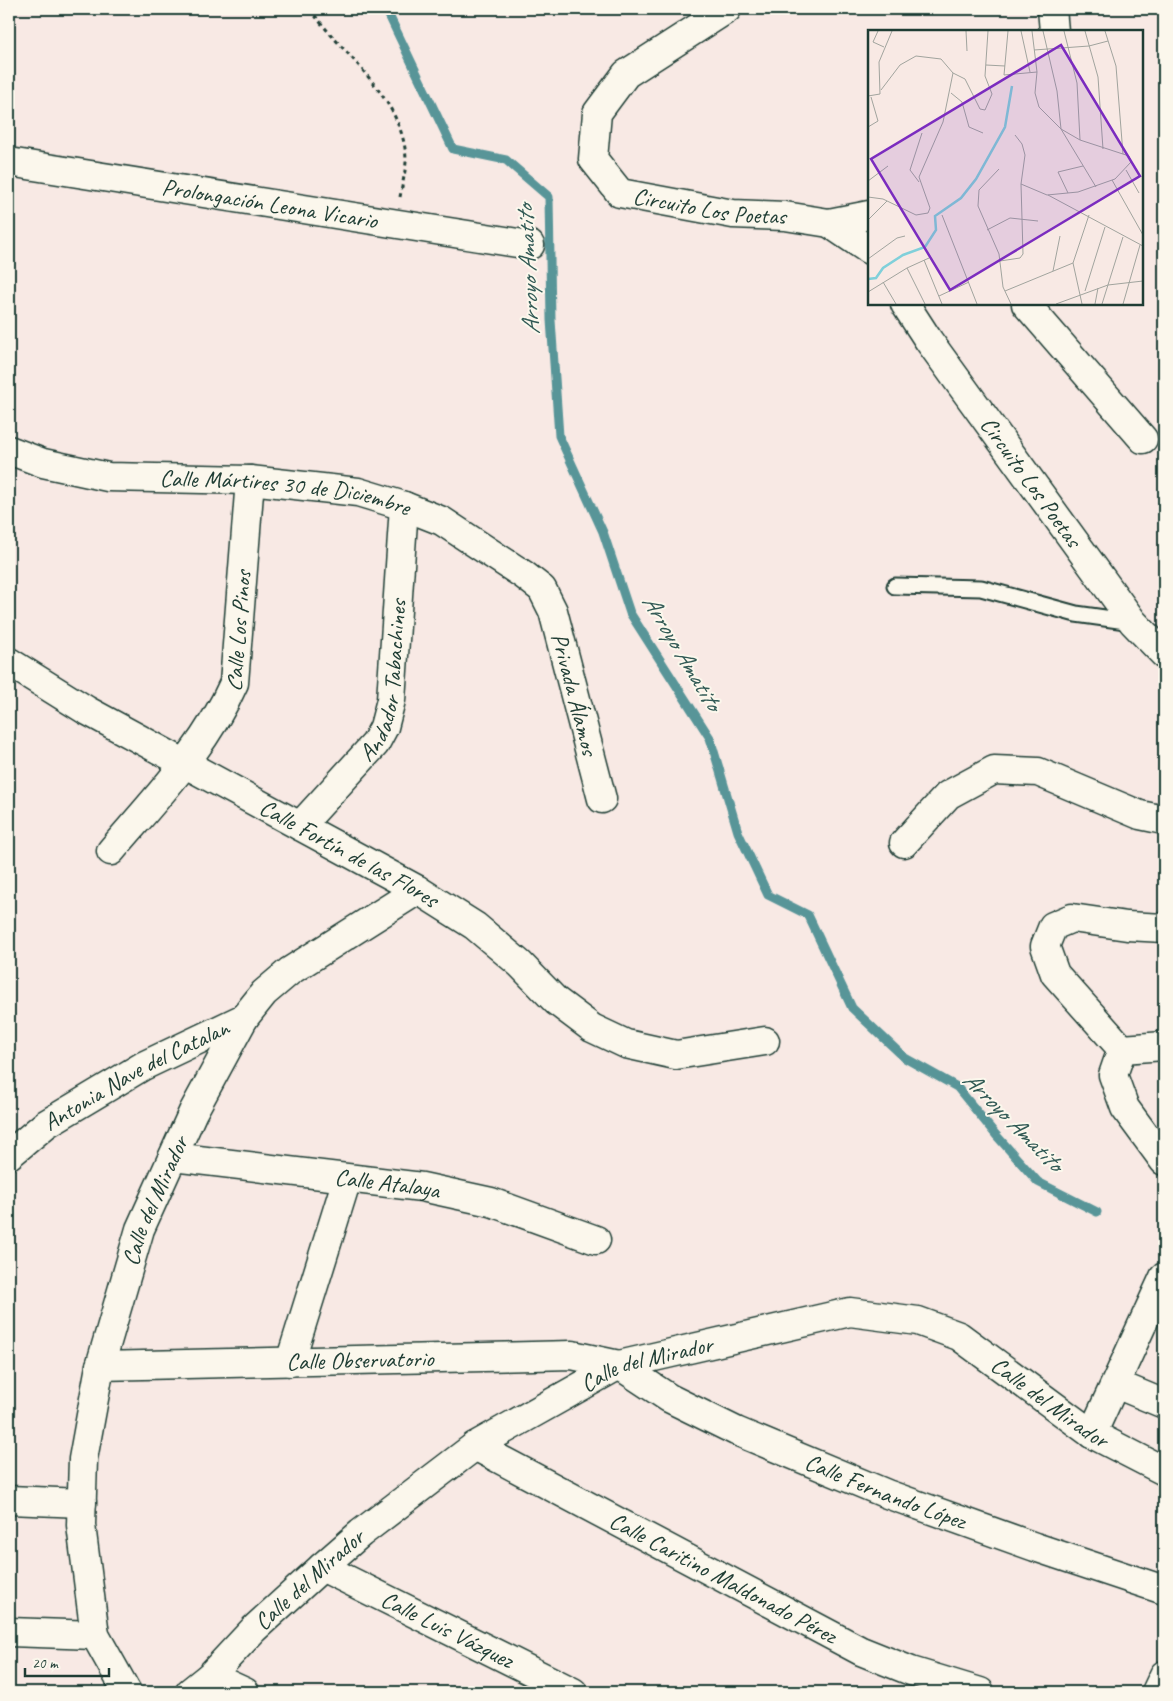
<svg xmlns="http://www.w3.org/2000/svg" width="1173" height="1701" font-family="Caveat,sans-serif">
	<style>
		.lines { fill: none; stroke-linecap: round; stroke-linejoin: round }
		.stream { stroke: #599598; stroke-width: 9 }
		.lane-casing { stroke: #1f3d34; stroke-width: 19 }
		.street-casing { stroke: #1f3d34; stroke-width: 31 }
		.secondary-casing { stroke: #1f3d34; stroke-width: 31 }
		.path { stroke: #1f3d34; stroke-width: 3; stroke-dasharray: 4 4; stroke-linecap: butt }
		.lane { stroke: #fbf7ec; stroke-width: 15 }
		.street { stroke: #fbf7ec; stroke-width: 28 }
		.secondary { stroke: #fbf7ec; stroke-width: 28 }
		.labels { text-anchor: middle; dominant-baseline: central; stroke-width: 4; stroke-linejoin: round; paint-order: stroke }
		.street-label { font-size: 24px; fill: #1f3d34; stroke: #fbf7ec }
		.water-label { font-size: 25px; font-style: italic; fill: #325a55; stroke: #fbf7ec }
		.inset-river { fill: none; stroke: #80d0da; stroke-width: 2.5 }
		.inset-road { fill: none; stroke: #a1a49e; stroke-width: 1 }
		.view { fill: #7b2cbf; fill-opacity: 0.15; stroke: #7b2cbf; stroke-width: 2.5 }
		.inset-edge { fill: none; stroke: #1f3d34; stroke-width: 2.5 }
	</style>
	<rect width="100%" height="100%" fill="#f8e9e4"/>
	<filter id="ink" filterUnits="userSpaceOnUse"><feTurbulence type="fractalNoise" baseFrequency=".02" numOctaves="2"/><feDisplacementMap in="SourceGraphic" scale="10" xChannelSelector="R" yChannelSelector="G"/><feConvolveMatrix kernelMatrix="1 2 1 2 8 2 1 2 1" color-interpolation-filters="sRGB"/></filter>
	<g filter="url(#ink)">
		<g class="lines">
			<path class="stream" d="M 386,9 L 453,149 L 506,160 L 549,197 L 551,320 L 559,436 L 603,532 L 630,613 L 710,738 L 738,832 L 768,895 L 808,915 L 852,1008 L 905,1058 L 957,1087 L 996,1135 L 1038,1182 L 1097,1212"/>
			<g class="lane-casing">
				<path id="lane" d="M 895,586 L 981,588 L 1076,614 L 1133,622"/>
			</g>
			<g class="street-casing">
				<g id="street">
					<path id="s1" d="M 727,9 L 626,74 L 597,113 L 593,159 L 620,193 L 733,214 L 785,216 L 829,223 L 869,250"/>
					<path d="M 1052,9 L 1054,31"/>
					<path id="s2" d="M 9,162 L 530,245"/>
					<path d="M 829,223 L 869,215"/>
					<path id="s3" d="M 905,304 L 929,341 L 1133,622 L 1164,654"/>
					<path d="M 1026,304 L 1143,439"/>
					<path id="s4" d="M 9,450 L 43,463 L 108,477 L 250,480 L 358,492 L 404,506 L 442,521 L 524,575 L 542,589 L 553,611 L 602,799"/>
					<path id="s5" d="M 9,662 L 86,710 L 418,890 L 475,926 L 520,964 L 556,1001 L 592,1028 L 626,1044 L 676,1055 L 765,1041"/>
					<path id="s6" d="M 300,826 L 375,744 L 384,727 L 391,700 L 404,506"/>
					<path d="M 904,843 L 948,795 L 994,770 L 1038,772 L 1140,815 L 1164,820"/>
					<path id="s7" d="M 111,851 C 155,799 206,747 234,683 L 250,480"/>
					<path d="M 244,1018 L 264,993 L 290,971 L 418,890"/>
					<path d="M 1122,1049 L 1055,974 L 1045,946 L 1053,926 L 1072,918 L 1127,926 L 1164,928"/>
					<path d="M 1122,1049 L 1113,1075 L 1125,1108 L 1164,1161"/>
					<path d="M 1122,1049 L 1164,1046"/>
					<path id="s8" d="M 173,1157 L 422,1187 L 491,1202 L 596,1240"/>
					<path d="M 290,1362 L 347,1179"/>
					<path id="s9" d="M 100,1366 L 572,1355 L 619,1365 L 669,1398 L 736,1431 L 887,1494 L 1035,1547 L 1164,1590"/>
					<path d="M 1116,1384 L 1164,1404"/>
					<path d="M 1092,1434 L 1164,1277"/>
					<path id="s10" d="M 475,1446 L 861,1651 L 911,1671 L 980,1692"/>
					<path d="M 9,1500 L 82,1503"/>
					<path id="s11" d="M 322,1567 L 573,1692"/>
					<path d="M 9,1632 L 95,1635"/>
					<path d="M 210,1676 L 245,1692"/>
					<path d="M 1156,1692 L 1164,1675"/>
				</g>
			</g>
			<g class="secondary-casing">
				<g id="secondary">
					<path id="s12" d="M 9,1155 L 46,1124 L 143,1066 L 244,1018"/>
					<path id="s13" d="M 127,1692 L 95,1635 L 81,1525 L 83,1459 L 100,1366 L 140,1229 L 193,1112 L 244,1018"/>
					<path id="s14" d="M 190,1692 L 210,1676 L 254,1629 L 322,1567 L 361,1533 L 475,1446 L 619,1365 L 850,1312 L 918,1321 L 959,1336 L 1092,1434 L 1164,1471"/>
				</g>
			</g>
			<path class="path" d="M 310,9 C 343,55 406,100 406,162 C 405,174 402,186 400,197"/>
			<use href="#lane" class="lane"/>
			<use href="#street" class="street"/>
			<use href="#secondary" class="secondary"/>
		</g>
	</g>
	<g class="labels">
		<g class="street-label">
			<text stroke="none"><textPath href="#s2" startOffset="264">Prolongación Leona Vicario</textPath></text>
			<text stroke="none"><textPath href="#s1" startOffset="349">Circuito Los Poetas</textPath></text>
			<text stroke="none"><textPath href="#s3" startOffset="218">Circuito Los Poetas</textPath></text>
			<text stroke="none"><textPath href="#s4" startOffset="281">Calle Mártires 30 de Diciembre</textPath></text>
			<text stroke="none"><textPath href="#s7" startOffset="262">Calle Los Pinos</textPath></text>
			<text stroke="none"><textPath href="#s6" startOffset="176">Andador Tabachines</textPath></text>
			<text stroke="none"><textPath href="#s4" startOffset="674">Privada Álamos</textPath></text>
			<text stroke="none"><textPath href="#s5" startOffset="390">Calle Fortín de las Flores</textPath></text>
			<text stroke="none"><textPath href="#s12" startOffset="151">Antonia Nave del Catalan</textPath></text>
			<text stroke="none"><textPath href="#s8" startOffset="216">Calle Atalaya</textPath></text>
			<text stroke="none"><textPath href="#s13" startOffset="511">Calle del Mirador</textPath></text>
			<text stroke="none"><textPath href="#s9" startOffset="260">Calle Observatorio</textPath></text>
			<text stroke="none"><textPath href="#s14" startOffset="569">Calle del Mirador</textPath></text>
			<text stroke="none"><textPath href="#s14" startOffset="1004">Calle del Mirador</textPath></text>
			<text stroke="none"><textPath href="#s9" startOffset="816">Calle Fernando López</textPath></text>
			<text stroke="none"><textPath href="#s10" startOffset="281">Calle Caritino Maldonado Pérez</textPath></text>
			<text stroke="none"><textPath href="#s14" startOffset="164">Calle del Mirador</textPath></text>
			<text stroke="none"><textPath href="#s11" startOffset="140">Calle Luis Vázquez</textPath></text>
		</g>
		<g class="water-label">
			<text transform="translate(528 270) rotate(-93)">Arroyo Amatito</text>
			<text transform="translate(682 652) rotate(59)">Arroyo Amatito</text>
			<text transform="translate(1013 1121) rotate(45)">Arroyo Amatito</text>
		</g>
	</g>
	<g transform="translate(868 30)">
		<rect width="275" height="275" fill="#f8e9e4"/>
		<path class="inset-river" d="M 0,249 L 8,248 L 15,238 L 35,225 L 57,217 L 68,200 L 67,186 L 93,168 L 108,149 L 137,97 L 144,56"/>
		<path class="inset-road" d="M 10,1 L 5,12 L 16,17M 98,1 L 99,21M 140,1 L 136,45 L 169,42M 153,1 L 162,42M 175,1 L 189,61 L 193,99 L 228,157M 196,1 L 209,53 L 212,110M 217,1 L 230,47 L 235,119M 237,1 L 248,36 L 255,124M 166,20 L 221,16 L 240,11M 118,35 L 137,36M 85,43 L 97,49 L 112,79 L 117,80 L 124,64 L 117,46 L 120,1M 83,63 L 94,72 L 101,97 L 115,103M 0,66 L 12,64 L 11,32 L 24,1M 0,97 L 10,91 L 3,67M 131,139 L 111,160 L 110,176 L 131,224 L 135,257 L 143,274M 258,140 L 271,163M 244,150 L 275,205M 0,151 L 20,136M 51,152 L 42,140 L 54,103M 153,154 L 179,165 L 210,162 L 247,149 L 263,132 L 261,126 L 212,110 L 193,99 L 171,77 L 167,63 L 169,42 L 164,1M 200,163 L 190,142 L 215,136M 180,165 L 275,216M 0,167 L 15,169 L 48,185 L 60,183 L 62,178 L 51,147 L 75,92 L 85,43 L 73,29 L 48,26 L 32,35 L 13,60M 74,185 L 109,274M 0,190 L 19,171M 119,200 L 142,188 L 170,191M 0,229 L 29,208 L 37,206M 56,230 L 74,274M 132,231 L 152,228 L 155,224 L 153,154 L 157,125 L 154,114 L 147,105M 39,238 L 61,228M 185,241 L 192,206M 15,252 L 28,274M 137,261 L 205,233M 217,261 L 237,197M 0,262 L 39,238 L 57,274M 71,266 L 101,252M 188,274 L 240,255 L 275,251M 214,274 L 205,233 L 221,185M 227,274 L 230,258M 234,274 L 255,207M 255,274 L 272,215"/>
		<path class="view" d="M 193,15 L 272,146 L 82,260 L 3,129 Z"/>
		<rect width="275" height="275" class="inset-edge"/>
	</g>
	<rect width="1173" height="1701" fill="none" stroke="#fbf7ec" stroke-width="30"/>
	<rect x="15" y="15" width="1143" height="1671" fill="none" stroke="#1f3d34" stroke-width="2" filter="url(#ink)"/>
	<path d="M25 1668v8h84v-8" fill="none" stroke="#1f3d34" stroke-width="2.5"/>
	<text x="32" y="1668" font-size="15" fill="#1f3d34" stroke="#fbf7ec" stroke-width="4" paint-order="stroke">20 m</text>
</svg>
